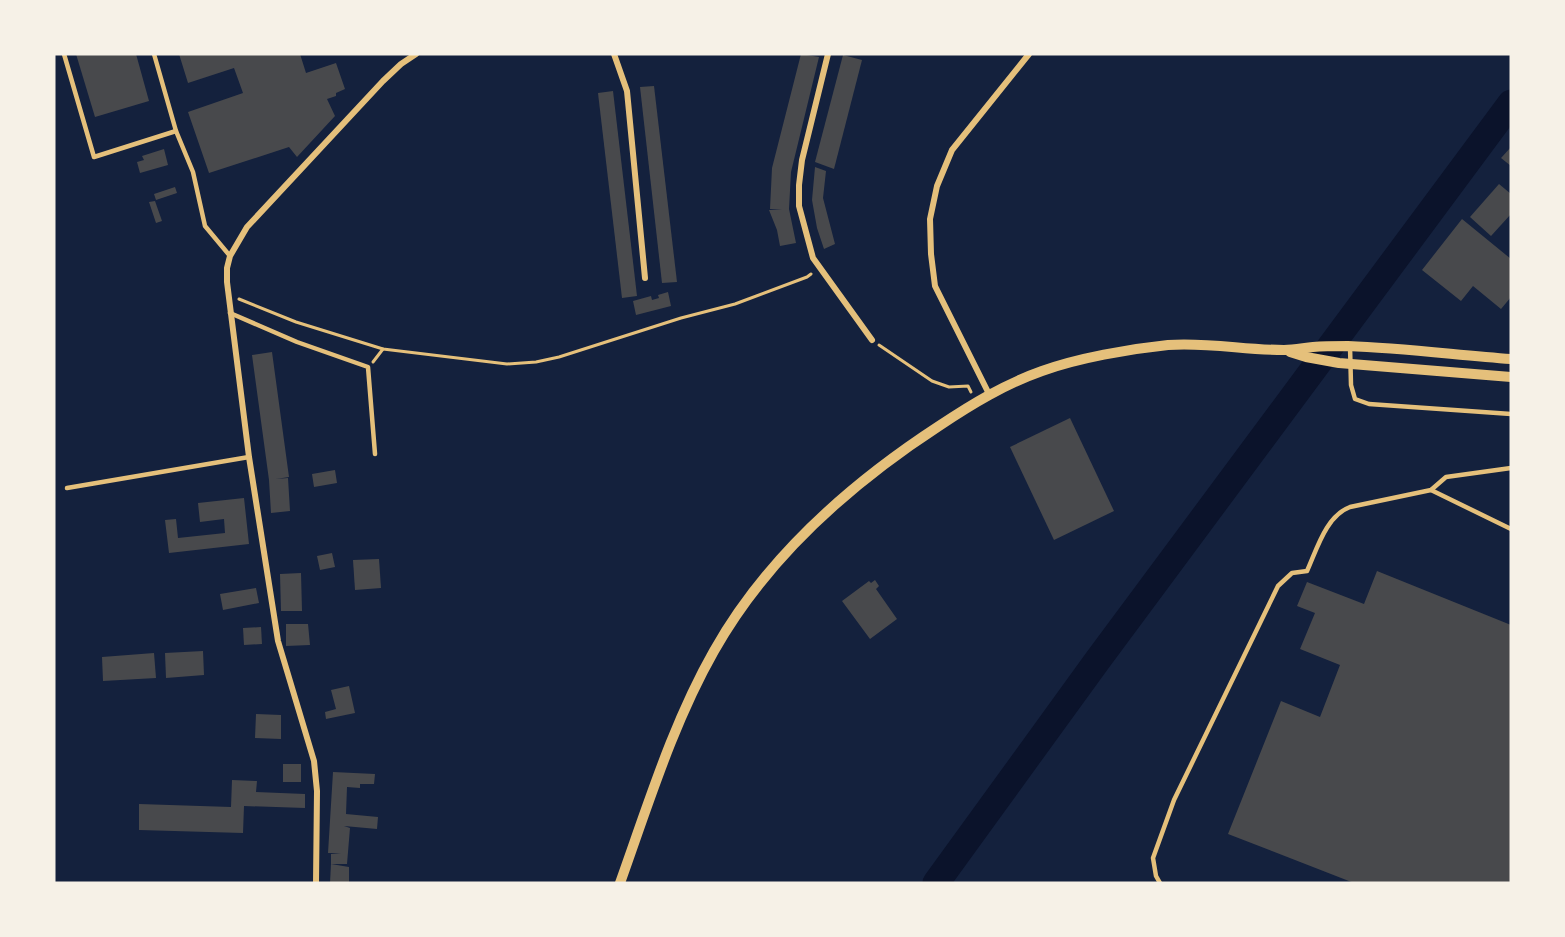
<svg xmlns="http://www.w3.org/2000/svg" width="1565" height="937" font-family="Bitter,serif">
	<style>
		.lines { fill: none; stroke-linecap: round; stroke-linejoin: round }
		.river { stroke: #0b132b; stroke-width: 27 }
		.building { fill: #48494c }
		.path { stroke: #e5c07b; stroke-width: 3 }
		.service { stroke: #e5c07b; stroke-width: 4.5 }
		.minor { stroke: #e5c07b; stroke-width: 6 }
		.tertiary { stroke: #e5c07b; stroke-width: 10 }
	</style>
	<rect width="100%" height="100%" fill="#14213d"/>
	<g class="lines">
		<path class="river" d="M 936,883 L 1097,661 L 1511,103"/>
	</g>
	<g class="building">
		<path d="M 76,54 L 136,54 L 149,101 L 95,117 Z"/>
		<path d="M 179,54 L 300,54 L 306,73 L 336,63 L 345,89 L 336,93 L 336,96 L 327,99 L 335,116 L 297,157 L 289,147 L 209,173 L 188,112 L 243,93 L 234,68 L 188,83 Z"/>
		<path d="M 801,54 L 819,57 L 791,172 L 789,209 L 796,243 L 780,246 L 777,230 L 769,210 L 782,210 L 770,209 L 772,168 Z"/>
		<path d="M 843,55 L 862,60 L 834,169 L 815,162 Z"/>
		<path d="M 654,86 L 677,282 L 662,283 L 640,87 Z"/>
		<path d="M 613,91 L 637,296 L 622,298 L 598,93 Z"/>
		<path d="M 1511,147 L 1511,166 L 1501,158 Z"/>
		<path d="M 164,149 L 168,165 L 140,173 L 137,162 L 144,160 L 142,156 Z"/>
		<path d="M 815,167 L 826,171 L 823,198 L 835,244 L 824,249 L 817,228 L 812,200 Z"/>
		<path d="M 1499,184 L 1511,194 L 1511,214 L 1491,236 L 1470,217 Z"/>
		<path d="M 175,187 L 177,193 L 156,200 L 154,194 Z"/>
		<path d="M 155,201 L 162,221 L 156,223 L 149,202 Z"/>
		<path d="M 1462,219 L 1511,259 L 1511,297 L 1501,309 L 1473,286 L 1461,301 L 1422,270 Z"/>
		<path d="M 668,292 L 671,306 L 636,315 L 633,301 L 651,296 L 652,300 L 659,298 L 658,295 Z"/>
		<path d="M 272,352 L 289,477 L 276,479 L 288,478 L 290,511 L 271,513 L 269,480 L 252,355 Z"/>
		<path d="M 1070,418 L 1114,511 L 1054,540 L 1010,447 Z"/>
		<path d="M 335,470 L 337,483 L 314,487 L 312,474 Z"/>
		<path d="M 244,498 L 249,544 L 169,553 L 165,520 L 176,519 L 178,538 L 225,533 L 224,519 L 200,522 L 198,503 Z"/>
		<path d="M 332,553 L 335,567 L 320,570 L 317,556 Z"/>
		<path d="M 379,559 L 381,588 L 355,590 L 353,560 Z"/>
		<path d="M 1377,571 L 1511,625 L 1511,883 L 1354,883 L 1228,834 L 1281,701 L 1320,717 L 1340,665 L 1300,649 L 1315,613 L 1297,606 L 1307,582 L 1364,604 Z"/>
		<path d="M 301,573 L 302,611 L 281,611 L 280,574 Z"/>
		<path d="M 875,580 L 879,586 L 876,589 L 897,619 L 870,639 L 842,601 L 869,581 L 871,583 Z"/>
		<path d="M 256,588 L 259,603 L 223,610 L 220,594 Z"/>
		<path d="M 286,624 L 308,624 L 310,645 L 286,646 Z"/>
		<path d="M 261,627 L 262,644 L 244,645 L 243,628 Z"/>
		<path d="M 203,651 L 204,675 L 166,678 L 165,653 Z"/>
		<path d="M 154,653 L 156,678 L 103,681 L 102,657 Z"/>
		<path d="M 349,686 L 355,713 L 326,719 L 325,712 L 336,709 L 331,690 Z"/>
		<path d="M 256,714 L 281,715 L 281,739 L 255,738 Z"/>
		<rect x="283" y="764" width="18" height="18"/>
		<path d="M 333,772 L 375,774 L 374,784 L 360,784 L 360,788 L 347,787 L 346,814 L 378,817 L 377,829 L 344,826 L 350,828 L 347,864 L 331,864 L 331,854 L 341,853 L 328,853 Z"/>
		<path d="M 232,780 L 257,781 L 256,792 L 305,794 L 305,808 L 244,806 L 243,833 L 139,830 L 139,804 L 231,807 Z"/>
		<path d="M 331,864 L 349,867 L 349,883 L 330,883 Z"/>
	</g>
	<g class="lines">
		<g class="path">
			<path d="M 239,299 L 296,322 L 383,349 L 507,364 L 536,362 L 559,357 L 681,318 L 735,304 L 807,277 L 811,274"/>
			<path d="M 879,345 L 932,381 L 949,387 L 968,386 L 971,392"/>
			<path d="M 373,362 L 383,349"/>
		</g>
		<g class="service">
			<path d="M 64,54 L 94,157 L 176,131"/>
			<path d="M 154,54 L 176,131 L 193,172 L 205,226 L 230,256"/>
			<path d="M 230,313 L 297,342 L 368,367 L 375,454"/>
			<path d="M 1350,346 L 1351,385 L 1355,399 L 1369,404 L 1511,414"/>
			<path d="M 67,488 L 249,457"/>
			<path d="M 1431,490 L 1511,529"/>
			<path d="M 1160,883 L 1156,876 L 1153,858 L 1174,800 L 1278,586 L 1292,573 L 1307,571 C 1317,549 1326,516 1350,507 L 1431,490 L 1446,477 L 1511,468"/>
		</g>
		<g class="minor">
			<path d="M 614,54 L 627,91 L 645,278"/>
			<path d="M 828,54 L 802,160 L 799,185 L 799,206 L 813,258 L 872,340"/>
			<path d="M 989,394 L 935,286 L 931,254 L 930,219 L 937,186 L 952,150 L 1029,54"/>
			<path d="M 316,883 L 317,791 L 314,761 L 278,641 L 249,457 L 227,282 L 227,268 L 230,256 L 247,227 L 383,81 L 401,64 L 416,54"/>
		</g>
		<g class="tertiary">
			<path d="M 1290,352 L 1306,357 L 1339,363 L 1511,377"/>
			<path d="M 620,883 C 648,805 673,723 714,651 C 767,557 850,484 939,426 C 972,404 1005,384 1042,371 C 1078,358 1129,349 1168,345 C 1207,342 1245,350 1284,350 C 1294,350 1303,348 1313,347 C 1324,346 1337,346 1348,346 C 1402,348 1457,355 1511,359"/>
		</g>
	</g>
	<rect width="1565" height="937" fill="none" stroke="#f6f1e7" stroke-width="111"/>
</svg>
